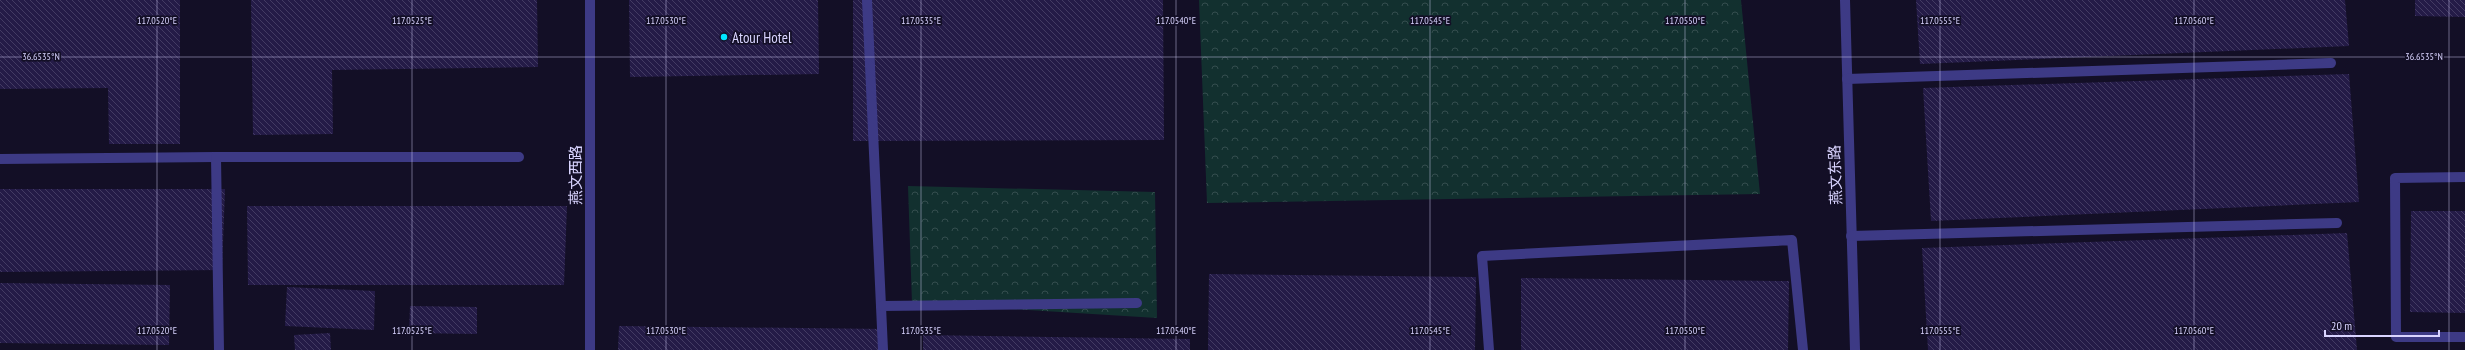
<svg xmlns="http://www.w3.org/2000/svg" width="2465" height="350" font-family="'PT Sans Narrow','Noto Sans SC',sans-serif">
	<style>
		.forest { fill: url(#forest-crowns) }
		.building { fill: url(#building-back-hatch) }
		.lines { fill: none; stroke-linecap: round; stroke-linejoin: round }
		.minor { stroke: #3d3a85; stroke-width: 10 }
		.ticks { fill: none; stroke: #d9d4ff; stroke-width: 1; stroke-opacity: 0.45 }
		.poi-dot { fill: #00e5ff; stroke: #130f26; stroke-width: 1.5 }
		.labels { text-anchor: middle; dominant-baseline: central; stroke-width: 3.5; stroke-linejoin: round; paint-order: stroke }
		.poi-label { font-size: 15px; fill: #d9d4ff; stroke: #130f26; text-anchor: start }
		.street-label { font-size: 15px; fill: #d9d4ff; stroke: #130f26 }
		.ticks-label { font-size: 10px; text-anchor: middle; fill: #d9d4ff; stroke: #130f26; stroke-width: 3.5; stroke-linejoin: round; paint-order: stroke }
	</style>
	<defs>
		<pattern id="forest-crowns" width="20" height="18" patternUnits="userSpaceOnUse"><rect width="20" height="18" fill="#12302f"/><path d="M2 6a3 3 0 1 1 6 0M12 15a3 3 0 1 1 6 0" fill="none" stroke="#344d4e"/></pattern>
		<pattern id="building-back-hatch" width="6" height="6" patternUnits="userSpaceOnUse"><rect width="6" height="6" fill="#241b47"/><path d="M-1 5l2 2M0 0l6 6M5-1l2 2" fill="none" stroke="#433b63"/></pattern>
	</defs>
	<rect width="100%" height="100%" fill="#130f26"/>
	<g class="forest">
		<path d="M 1199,0 L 1741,0 L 1760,194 L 1207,203 Z"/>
		<path d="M 908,186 L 1155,192 L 1157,318 L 912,303 Z"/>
	</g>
	<g class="building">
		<path d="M 0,0 L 180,0 L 180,144 L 109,144 L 108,88 L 0,89 Z"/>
		<path d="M 251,0 L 537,0 L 538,67 L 332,70 L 333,134 L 253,135 Z"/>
		<path d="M 629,0 L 818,0 L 819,74 L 630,77 Z"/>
		<path d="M 853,0 L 1163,0 L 1164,140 L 853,141 Z"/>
		<path d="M 1916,0 L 2345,0 L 2349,46 L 1920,64 Z"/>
		<path d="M 2415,0 L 2465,0 L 2465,17 L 2415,16 Z"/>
		<path d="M 2349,74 L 2359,202 L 1931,221 L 1923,88 Z"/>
		<path d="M 0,189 L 225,189 L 222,270 L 0,272 Z"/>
		<path d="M 247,206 L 567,206 L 564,285 L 248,285 Z"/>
		<path d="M 2411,211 L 2465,211 L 2465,313 L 2410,312 Z"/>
		<path d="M 2347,233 L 2357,350 L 1928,350 L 1922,248 Z"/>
		<path d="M 1209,274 L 1476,277 L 1475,350 L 1208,350 Z"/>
		<path d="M 1521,278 L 1789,281 L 1788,350 L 1521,350 Z"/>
		<path d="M 0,283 L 170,285 L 169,345 L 0,343 Z"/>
		<path d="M 287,287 L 375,291 L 374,330 L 285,326 Z"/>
		<path d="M 410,306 L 477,307 L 477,334 L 409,333 Z"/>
		<path d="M 619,326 L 885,329 L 885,350 L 618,350 Z"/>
		<path d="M 330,333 L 331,350 L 295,350 L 294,335 Z"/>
		<path d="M 923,335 L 1190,339 L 1190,350 L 923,350 Z"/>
	</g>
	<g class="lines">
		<g class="minor">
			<path d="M 590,0 L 590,350"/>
			<path d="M 867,0 L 883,350"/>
			<path d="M 1845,0 L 1855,350"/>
			<path d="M 1847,79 L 2331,63"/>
			<path d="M 0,159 L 216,157"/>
			<path d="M 2465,177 L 2395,178 L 2396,337 L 2465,337"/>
			<path d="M 1851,236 L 2337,223"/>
			<path d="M 881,306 L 1137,303"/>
			<path d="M 219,350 L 216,157 L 519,157"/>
			<path d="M 1489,350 L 1482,256 L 1792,240 L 1803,350"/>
		</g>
	</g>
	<path class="ticks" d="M 157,0 L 157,350M 412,0 L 412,350M 666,0 L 666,350M 921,0 L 921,350M 1176,0 L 1176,350M 1430,0 L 1430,350M 1685,0 L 1685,350M 1940,0 L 1940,350M 2194,0 L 2194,350M 2449,0 L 2449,350M 0,57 L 2465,57"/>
	<circle class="poi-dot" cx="724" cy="37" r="4"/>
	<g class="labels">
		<g class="poi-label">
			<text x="732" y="37">Atour Hotel</text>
		</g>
		<g class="street-label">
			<text transform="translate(575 175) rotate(-90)">燕文西路</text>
			<text transform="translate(1835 175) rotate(-92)">燕文东路</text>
		</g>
	</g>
	<g class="ticks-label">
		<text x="157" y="24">117.0520°E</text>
		<text x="412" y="24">117.0525°E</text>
		<text x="666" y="24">117.0530°E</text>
		<text x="921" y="24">117.0535°E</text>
		<text x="1176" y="24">117.0540°E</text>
		<text x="1430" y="24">117.0545°E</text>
		<text x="1685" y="24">117.0550°E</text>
		<text x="1940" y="24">117.0555°E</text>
		<text x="2194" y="24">117.0560°E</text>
		<text x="41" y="60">36.6535°N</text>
		<text x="2424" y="60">36.6535°N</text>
		<text x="157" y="334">117.0520°E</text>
		<text x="412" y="334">117.0525°E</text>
		<text x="666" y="334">117.0530°E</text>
		<text x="921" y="334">117.0535°E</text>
		<text x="1176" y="334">117.0540°E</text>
		<text x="1430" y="334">117.0545°E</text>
		<text x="1685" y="334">117.0550°E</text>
		<text x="1940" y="334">117.0555°E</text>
		<text x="2194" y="334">117.0560°E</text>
	</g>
	<path d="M2325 330v6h114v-6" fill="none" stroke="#d9d4ff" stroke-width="2"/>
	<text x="2331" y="330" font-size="12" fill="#d9d4ff" stroke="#130f26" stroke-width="3" paint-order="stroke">20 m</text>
</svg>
